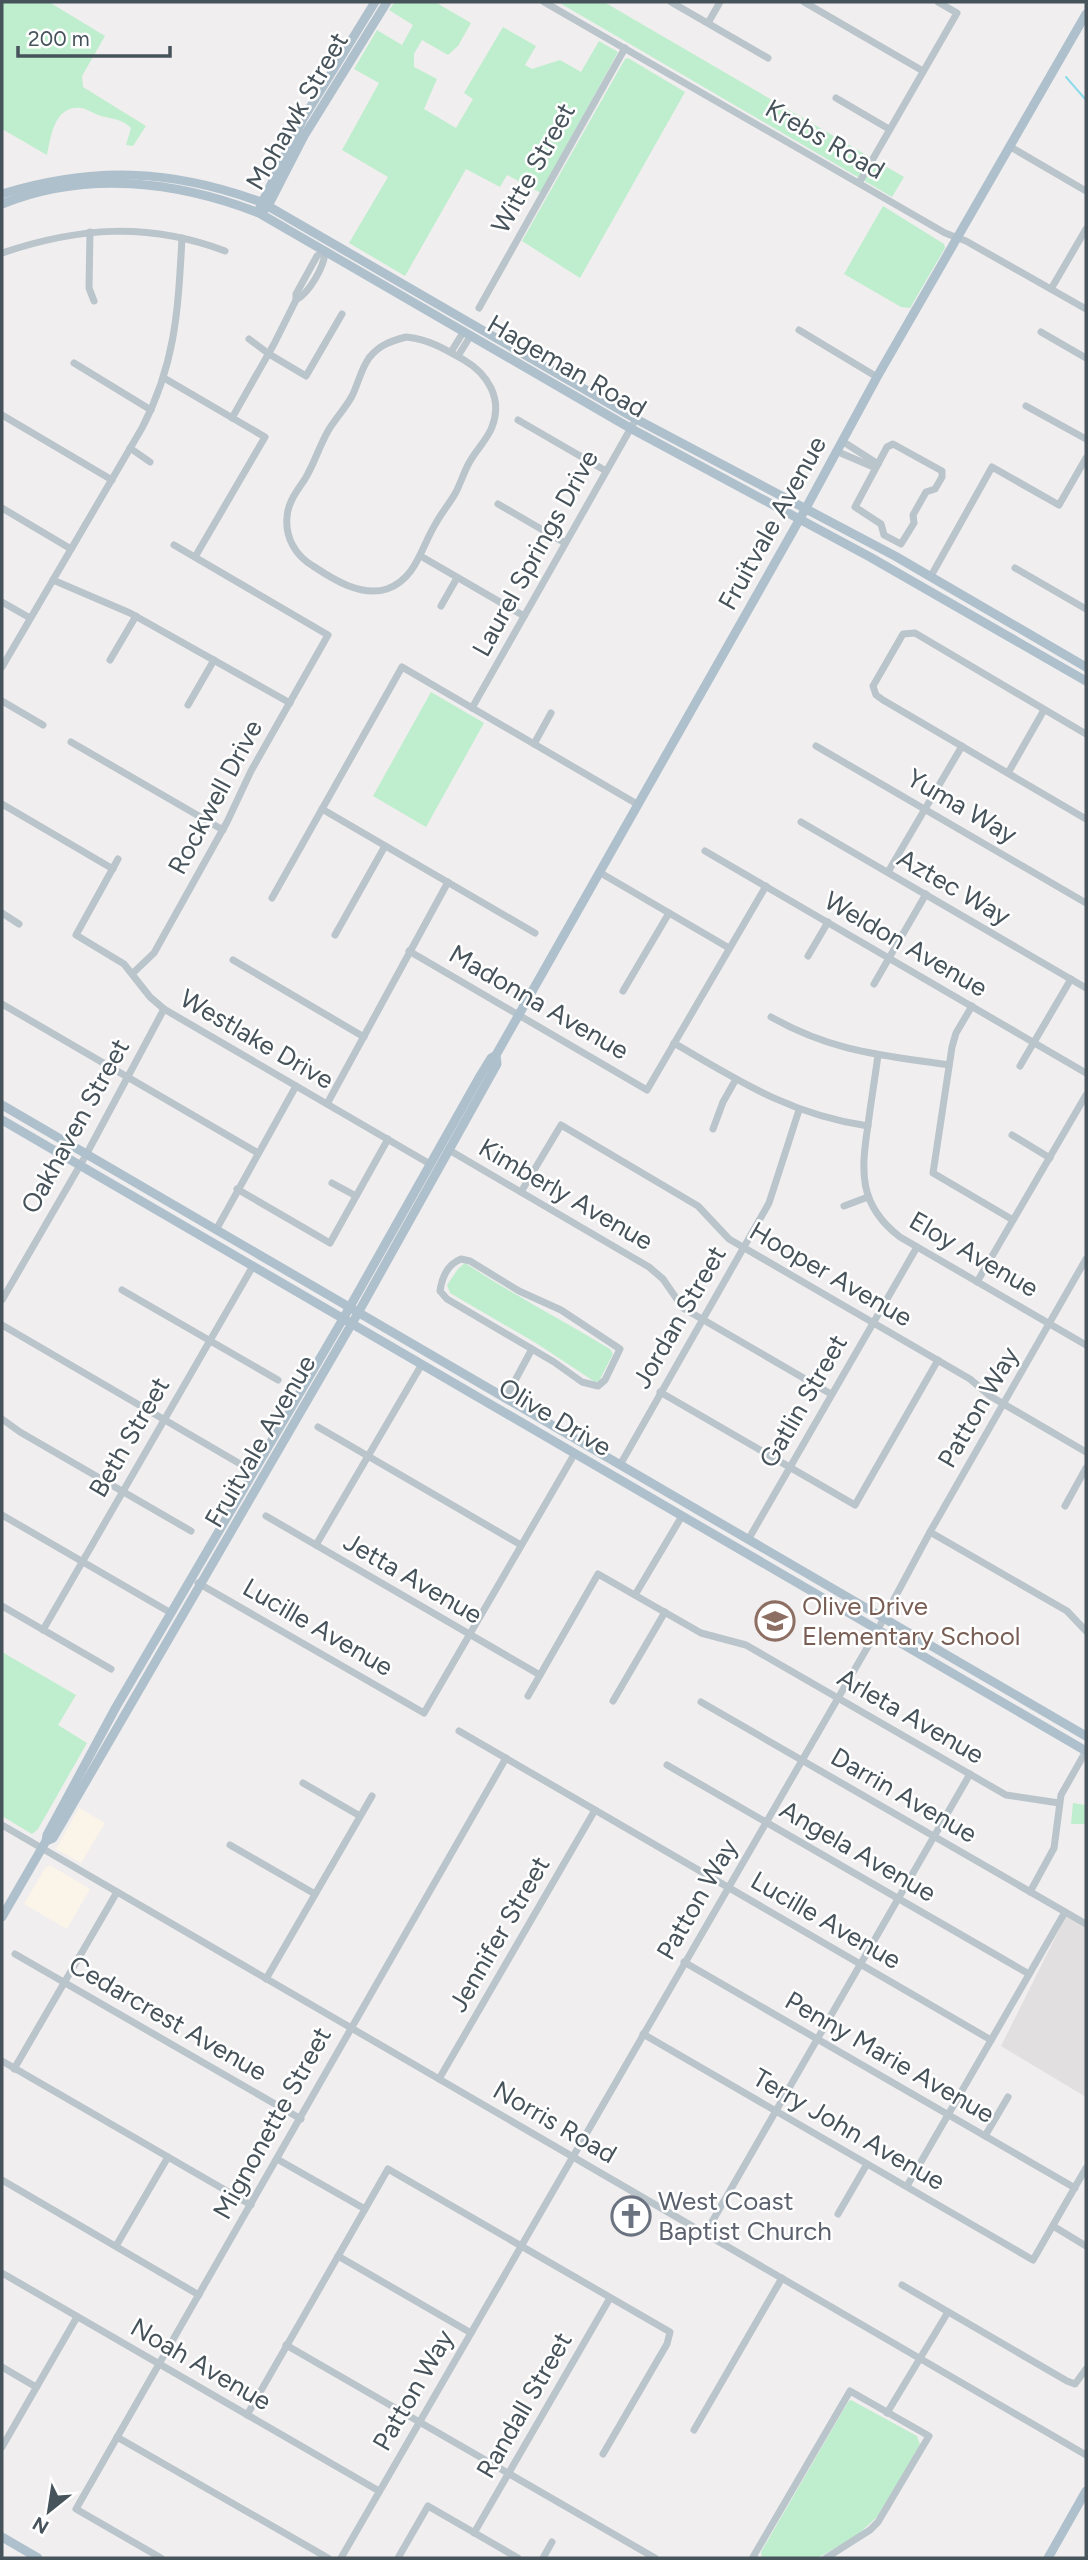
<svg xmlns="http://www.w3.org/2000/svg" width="1088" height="2560" font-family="Figtree,sans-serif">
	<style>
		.commercial { fill: #fbf4e8 }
		.education { fill: #e2dfe0 }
		.green { fill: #beeecd }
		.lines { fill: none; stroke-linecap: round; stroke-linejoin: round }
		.stream { stroke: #8cdcea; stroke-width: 2 }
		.minor { stroke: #bac4cb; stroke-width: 7 }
		.major { stroke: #afc0cd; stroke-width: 9 }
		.labels { text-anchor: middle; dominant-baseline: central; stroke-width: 5; stroke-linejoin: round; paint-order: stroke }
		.street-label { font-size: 26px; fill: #47535b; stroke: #fff }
		.education-label { font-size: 26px; fill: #785e54; stroke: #fff; text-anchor: start }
		.worship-label { font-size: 26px; fill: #5b616d; stroke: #fff; text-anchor: start }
	</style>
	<rect width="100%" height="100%" fill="#f1eeef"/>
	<g class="commercial">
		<path d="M 79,1808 L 105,1823 L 81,1863 L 56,1849 Z"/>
		<path d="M 50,1865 L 90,1889 L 67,1929 L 24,1904 L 45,1868 Z"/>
	</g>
	<path class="education" d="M 1067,1914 L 1086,1925 L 1086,2097 L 1001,2046 Z"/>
	<g class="green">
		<path d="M 2,2 L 49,2 L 105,36 L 82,76 L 83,87 L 146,126 L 133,146 L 126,145 L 131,128 C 122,119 113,119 101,116 C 94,114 88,109 81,108 C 55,105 51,135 47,155 L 2,129 Z"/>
		<path d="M 395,2 L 435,2 L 471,23 L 458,46 L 448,55 L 422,40 L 414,54 L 414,67 L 437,79 L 424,109 L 456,128 L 473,99 L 464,93 L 503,27 L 536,46 L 525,65 L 532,69 L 560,60 L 581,72 L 599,41 L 618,52 L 541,193 L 507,175 L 500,187 L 466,169 L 405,276 L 349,243 L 388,177 L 342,150 L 379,83 L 354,69 L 377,30 L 402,45 L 413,25 L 389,10 Z"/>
		<path d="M 558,2 L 604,2 L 904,177 L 892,197 Z"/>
		<path d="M 628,58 L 685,92 L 580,278 L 522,241 L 625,59 Z"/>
		<path d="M 883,206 L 944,244 L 945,248 L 910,308 L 901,307 L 844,274 Z"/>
		<path d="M 431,692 L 484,723 L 426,827 L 373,796 Z"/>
		<path d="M 465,1263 C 512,1294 562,1320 610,1349 L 613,1354 L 599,1381 L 595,1382 L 536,1343 L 450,1293 L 447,1285 L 458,1269 Z"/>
		<path d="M 2,1652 L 76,1695 L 58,1725 L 87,1743 L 38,1829 L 32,1834 L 2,1816 Z"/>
		<path d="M 1073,1803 L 1086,1805 L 1086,1824 L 1071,1824 Z"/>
		<path d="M 851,2400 L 917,2436 L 920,2445 L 877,2517 L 855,2537 L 817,2558 L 762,2558 L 761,2552 L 848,2402 Z"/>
	</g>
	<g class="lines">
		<path class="stream" d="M 1066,77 L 1086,100"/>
		<g class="minor">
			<path d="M 544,2 L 945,233 L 966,241 L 1086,309"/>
			<path d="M 671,2 L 768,58"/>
			<path d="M 804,2 L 923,71"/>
			<path d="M 708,23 L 720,2"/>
			<path d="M 836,98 L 889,129"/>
			<path d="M 1009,146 L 1086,191"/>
			<path d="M 859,183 L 957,13 L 938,2"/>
			<path d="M 90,232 L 89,288 L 94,301"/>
			<path d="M 2,253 C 79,227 148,222 225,251"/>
			<path d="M 1051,289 L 1086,229"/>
			<path d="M 296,300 C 309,293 325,266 325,251"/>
			<path d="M 479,308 L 625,48"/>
			<path d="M 799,330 L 877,377"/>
			<path d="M 1041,332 L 1086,358"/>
			<path d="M 406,337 C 428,339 445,349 464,360 C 488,374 503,399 492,427 C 487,440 476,450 469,463 C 464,472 461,482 456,492 C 450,503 442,512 436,523 C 421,547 417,578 387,589 C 361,597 334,580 313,566 C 296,556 285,538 287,517 C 288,502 297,491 305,479 C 314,464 319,447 328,431 C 335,419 345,409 352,396 C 358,384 361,369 369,358 C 379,345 391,341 406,337 Z"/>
			<path d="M 249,339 L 269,354 L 306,376 L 342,314"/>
			<path d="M 451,352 L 464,331"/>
			<path d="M 458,356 L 471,335"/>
			<path d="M 74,363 L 151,410"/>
			<path d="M 164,378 L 265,437 L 195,557"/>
			<path d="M 1026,406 L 1086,439"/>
			<path d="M 2,415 L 112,480"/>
			<path d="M 232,418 L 274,344 L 296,300 L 296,294 L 317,256 L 325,251"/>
			<path d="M 518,420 L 606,471"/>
			<path d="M 842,441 L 878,464"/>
			<path d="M 893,444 L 942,471 L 942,477 L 935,489 L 926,492 L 913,515 L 914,523 L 901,544 L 884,535 L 881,524 L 855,507 L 887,447 Z"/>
			<path d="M 130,448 L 150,462"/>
			<path d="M 836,451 L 871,466"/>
			<path d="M 498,504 L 565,543"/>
			<path d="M 2,508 L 71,549"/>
			<path d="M 424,558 L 524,616"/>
			<path d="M 1015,568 L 1086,609"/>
			<path d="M 931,576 L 992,467 L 1059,505 L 1086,458"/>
			<path d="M 53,580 L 130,613 L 290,703"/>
			<path d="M 2,602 L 30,618"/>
			<path d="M 441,606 L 457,578"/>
			<path d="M 110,660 L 136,616"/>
			<path d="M 2,667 L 142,428 C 176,362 178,310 182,238"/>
			<path d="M 2,701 L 43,725"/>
			<path d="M 188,705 L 214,660"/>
			<path d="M 472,708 L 636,419"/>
			<path d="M 1086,734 L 915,633 L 903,634 L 873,686 L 876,695 L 883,700 L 1086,819"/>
			<path d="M 71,742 L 223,830"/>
			<path d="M 534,744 L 551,713"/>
			<path d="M 816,746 L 1086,903"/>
			<path d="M 1008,773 L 1044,710"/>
			<path d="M 2,804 L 113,869"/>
			<path d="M 322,809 L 535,933"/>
			<path d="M 801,822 L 1086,988"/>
			<path d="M 705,851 L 1086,1073"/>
			<path d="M 118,859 L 76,935 L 124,964 L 150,997 L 164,1009 L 430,1164"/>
			<path d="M 599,872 L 729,948"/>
			<path d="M 888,872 L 962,746"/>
			<path d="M 272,898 L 402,667 L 637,804"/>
			<path d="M 2,913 L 19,924"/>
			<path d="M 335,935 L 385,846"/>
			<path d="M 409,951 L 647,1090 L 766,886"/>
			<path d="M 808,956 L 828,922"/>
			<path d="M 233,960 L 364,1037"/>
			<path d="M 133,973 L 154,953 L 227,822 L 251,771 L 328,635 L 174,545"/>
			<path d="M 874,984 L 926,894"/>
			<path d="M 623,991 L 669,913"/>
			<path d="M 2,1004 L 258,1153"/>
			<path d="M 972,1006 L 956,1033 L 952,1047 L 933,1173 L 1013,1220"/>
			<path d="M 771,1017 C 833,1052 881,1055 949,1065"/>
			<path d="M 674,1043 C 739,1081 791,1115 868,1126"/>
			<path d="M 878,1055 C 875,1078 871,1101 868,1125 C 861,1171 858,1205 900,1237 L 1086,1345"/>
			<path d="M 1020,1066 L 1071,979"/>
			<path d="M 327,1104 L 448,882"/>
			<path d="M 713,1129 L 723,1102 L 736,1079"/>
			<path d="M 1012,1135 L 1050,1158"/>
			<path d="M 449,1150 L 649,1267 L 663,1279 L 683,1308 L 831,1394"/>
			<path d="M 332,1183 L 356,1196"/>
			<path d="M 237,1189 L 330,1243 L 388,1139"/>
			<path d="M 521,1192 L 561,1125 L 698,1206 L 729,1239 L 970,1379 L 990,1396 L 1086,1452"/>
			<path d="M 844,1206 L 868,1197"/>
			<path d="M 216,1230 L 296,1086"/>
			<path d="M 461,1259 L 470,1261 L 519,1291 L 561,1310 L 620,1349 L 605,1380 L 598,1386 L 582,1382 L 554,1362 L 447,1299 L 440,1291 C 442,1277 448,1264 461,1259 Z"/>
			<path d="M 977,1282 L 1086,1095"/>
			<path d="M 122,1290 L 278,1380"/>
			<path d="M 2,1300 L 86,1155 L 164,1009"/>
			<path d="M 2,1325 L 254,1472"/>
			<path d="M 660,1392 L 855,1505 L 938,1360"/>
			<path d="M 505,1399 L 532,1349"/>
			<path d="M 2,1419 L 20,1432 L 191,1531"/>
			<path d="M 318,1427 L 521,1545"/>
			<path d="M 620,1465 L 769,1203 L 799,1110"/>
			<path d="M 1065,1506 L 1086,1468"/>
			<path d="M 2,1515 L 171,1613"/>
			<path d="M 266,1516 L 540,1675"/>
			<path d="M 930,1532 L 1067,1611 L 1086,1631"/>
			<path d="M 748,1540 L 917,1247"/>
			<path d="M 316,1545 L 422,1364"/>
			<path d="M 198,1583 L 424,1713 L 575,1453"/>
			<path d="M 635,1595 L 682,1516"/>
			<path d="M 2,1606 L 111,1669"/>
			<path d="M 43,1630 L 253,1266"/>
			<path d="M 528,1696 L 598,1574 L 701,1633 L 746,1645 L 1006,1795 L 1059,1803"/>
			<path d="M 613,1701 L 665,1612"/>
			<path d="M 701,1702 L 1086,1924"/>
			<path d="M 459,1731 L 991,2040"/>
			<path d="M 667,1765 L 1029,1974"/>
			<path d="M 303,1783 L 360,1816"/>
			<path d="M 2,1825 L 1086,2455"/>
			<path d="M 230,1845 L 315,1894"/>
			<path d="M 1030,1892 L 1054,1848 L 1061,1795 L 1086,1751"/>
			<path d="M 15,1954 L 301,2119"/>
			<path d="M 684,1962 L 1075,2188"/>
			<path d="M 266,1979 L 372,1796"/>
			<path d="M 643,2034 L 1033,2260 L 1086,2168"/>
			<path d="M 2,2061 L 251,2205"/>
			<path d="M 14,2069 L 117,1892"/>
			<path d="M 439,2079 L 595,1810"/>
			<path d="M 985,2136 L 1008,2097"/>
			<path d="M 277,2159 L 365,2209"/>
			<path d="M 2,2180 L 199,2295"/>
			<path d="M 907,2186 L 1065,1912"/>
			<path d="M 838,2214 L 867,2164"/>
			<path d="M 1053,2226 L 1086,2246"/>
			<path d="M 705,2234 L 970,1774"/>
			<path d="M 116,2246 L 168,2157"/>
			<path d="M 338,2256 L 471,2333"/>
			<path d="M 2,2273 L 379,2491"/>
			<path d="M 902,2285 L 1067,2381 L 1075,2384 L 1086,2369"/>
			<path d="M 286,2345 L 655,2558"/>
			<path d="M 2,2367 L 36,2387"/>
			<path d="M 887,2413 L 948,2312"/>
			<path d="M 247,2415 L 388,2169 L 670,2332 L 667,2344 L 603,2454"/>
			<path d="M 694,2430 L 782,2278"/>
			<path d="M 117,2437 L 328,2558"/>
			<path d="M 2,2447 L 77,2317"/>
			<path d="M 474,2533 L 610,2298"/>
			<path d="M 161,2558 L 76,2509 L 506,1758"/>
			<path d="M 341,2558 L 878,1629 L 930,1532 L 1086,1259"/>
			<path d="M 398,2558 L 428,2506 L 518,2558"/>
			<path d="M 543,2558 L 552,2542"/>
			<path d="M 755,2558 L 753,2557 L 850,2391 L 929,2436 L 878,2522 L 870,2530 L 826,2558"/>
		</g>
		<g class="major">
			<path d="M 2,194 C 93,166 171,169 261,202 L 636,419 L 895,556 L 1086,667"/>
			<path d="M 2,204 C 86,170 177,181 259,213 L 630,428 L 870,557 L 1086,681"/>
			<path d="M 260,207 L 303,119 L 375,2"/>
			<path d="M 264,210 L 268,206 L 304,136 L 387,2"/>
			<path d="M 2,1105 L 1086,1736"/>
			<path d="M 2,1120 L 1086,1751"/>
			<path d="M 46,1841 L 53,1838 L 63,1821 L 358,1313 L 497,1064 L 496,1055"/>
			<path d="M 2,1917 L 46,1841 L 47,1835 L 116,1707 L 343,1319 L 480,1076 L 491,1058 L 496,1055 L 806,508 L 877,377 L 1086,14"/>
			<path d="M 2,2537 L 38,2558"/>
			<path d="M 1048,2558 L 1086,2491"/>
		</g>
	</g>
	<defs>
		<g id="school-ring" transform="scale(2.0125)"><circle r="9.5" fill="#fff" stroke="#8d6e63" stroke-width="1.5"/><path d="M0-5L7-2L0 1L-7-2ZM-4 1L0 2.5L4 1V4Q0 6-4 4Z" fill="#8d6e63"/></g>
		<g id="church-ring" transform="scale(2.0125)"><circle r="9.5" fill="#fff" stroke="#6b7280" stroke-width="1.5"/><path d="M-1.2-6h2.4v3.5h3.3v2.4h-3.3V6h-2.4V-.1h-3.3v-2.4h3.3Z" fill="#6b7280"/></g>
	</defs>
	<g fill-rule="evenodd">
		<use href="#school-ring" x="775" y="1621"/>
		<use href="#church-ring" x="631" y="2216"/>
	</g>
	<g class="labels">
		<g class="street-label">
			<text transform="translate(297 111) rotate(-60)">Mohawk Street</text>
			<text transform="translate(825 139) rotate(30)">Krebs Road</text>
			<text transform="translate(533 168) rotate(-61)">Witte Street</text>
			<text transform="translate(567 366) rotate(30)">Hageman Road</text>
			<text transform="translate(772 523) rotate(-61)">Fruitvale Avenue</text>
			<text transform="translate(535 553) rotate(-61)">Laurel Springs Drive</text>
			<text transform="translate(215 797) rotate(-62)">Rockwell Drive</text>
			<text transform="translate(962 806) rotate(30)">Yuma Way</text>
			<text transform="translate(954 887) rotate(30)">Aztec Way</text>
			<text transform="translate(906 944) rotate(30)">Weldon Avenue</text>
			<text transform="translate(539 1002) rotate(30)">Madonna Avenue</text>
			<text transform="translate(257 1039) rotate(30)">Westlake Drive</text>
			<text transform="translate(75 1126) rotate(-61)">Oakhaven Street</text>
			<text transform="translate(566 1194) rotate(30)">Kimberly Avenue</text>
			<text transform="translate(974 1254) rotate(30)">Eloy Avenue</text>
			<text transform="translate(831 1274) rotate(30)">Hooper Avenue</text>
			<text transform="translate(679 1317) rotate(-60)">Jordan Street</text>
			<text transform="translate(803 1401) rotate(-60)">Gatlin Street</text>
			<text transform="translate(978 1407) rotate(-60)">Patton Way</text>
			<text transform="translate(555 1417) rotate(31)">Olive Drive</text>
			<text transform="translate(129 1437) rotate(-60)">Beth Street</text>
			<text transform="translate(260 1441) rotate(-60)">Fruitvale Avenue</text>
			<text transform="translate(413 1578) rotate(30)">Jetta Avenue</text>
			<text transform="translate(318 1627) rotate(30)">Lucille Avenue</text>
			<text transform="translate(911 1716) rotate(30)">Arleta Avenue</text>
			<text transform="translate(904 1795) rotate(30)">Darrin Avenue</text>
			<text transform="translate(858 1851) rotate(30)">Angela Avenue</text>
			<text transform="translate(697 1899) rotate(-60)">Patton Way</text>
			<text transform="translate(826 1920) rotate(30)">Lucille Avenue</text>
			<text transform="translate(499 1934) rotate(-60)">Jennifer Street</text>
			<text transform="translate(168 2018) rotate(30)">Cedarcrest Avenue</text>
			<text transform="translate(890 2057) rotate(30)">Penny Marie Avenue</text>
			<text transform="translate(555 2122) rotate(30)">Norris Road</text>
			<text transform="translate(272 2123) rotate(-61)">Mignonette Street</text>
			<text transform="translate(849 2129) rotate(30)">Terry John Avenue</text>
			<text transform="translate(201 2364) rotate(30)">Noah Avenue</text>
			<text transform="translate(413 2390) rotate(-60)">Patton Way</text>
			<text transform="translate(524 2405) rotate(-60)">Randall Street</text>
		</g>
		<g class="education-label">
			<text x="802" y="1606">Olive Drive<tspan x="802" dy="30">Elementary School</tspan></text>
		</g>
		<g class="worship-label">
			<text x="658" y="2201">West Coast<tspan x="658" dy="30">Baptist Church</tspan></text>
		</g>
	</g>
	<rect width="1088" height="2560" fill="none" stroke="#47535b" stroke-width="7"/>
	<g transform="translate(49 2511) rotate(210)" stroke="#ffffff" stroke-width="5" paint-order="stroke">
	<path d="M0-5L12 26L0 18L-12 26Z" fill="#47535b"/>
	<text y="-10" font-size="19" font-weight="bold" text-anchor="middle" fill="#47535b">N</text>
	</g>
	<path d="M18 46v10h152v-10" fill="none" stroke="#47535b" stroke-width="3.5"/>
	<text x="28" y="46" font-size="21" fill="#47535b" stroke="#ffffff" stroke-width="5" paint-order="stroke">200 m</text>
</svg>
